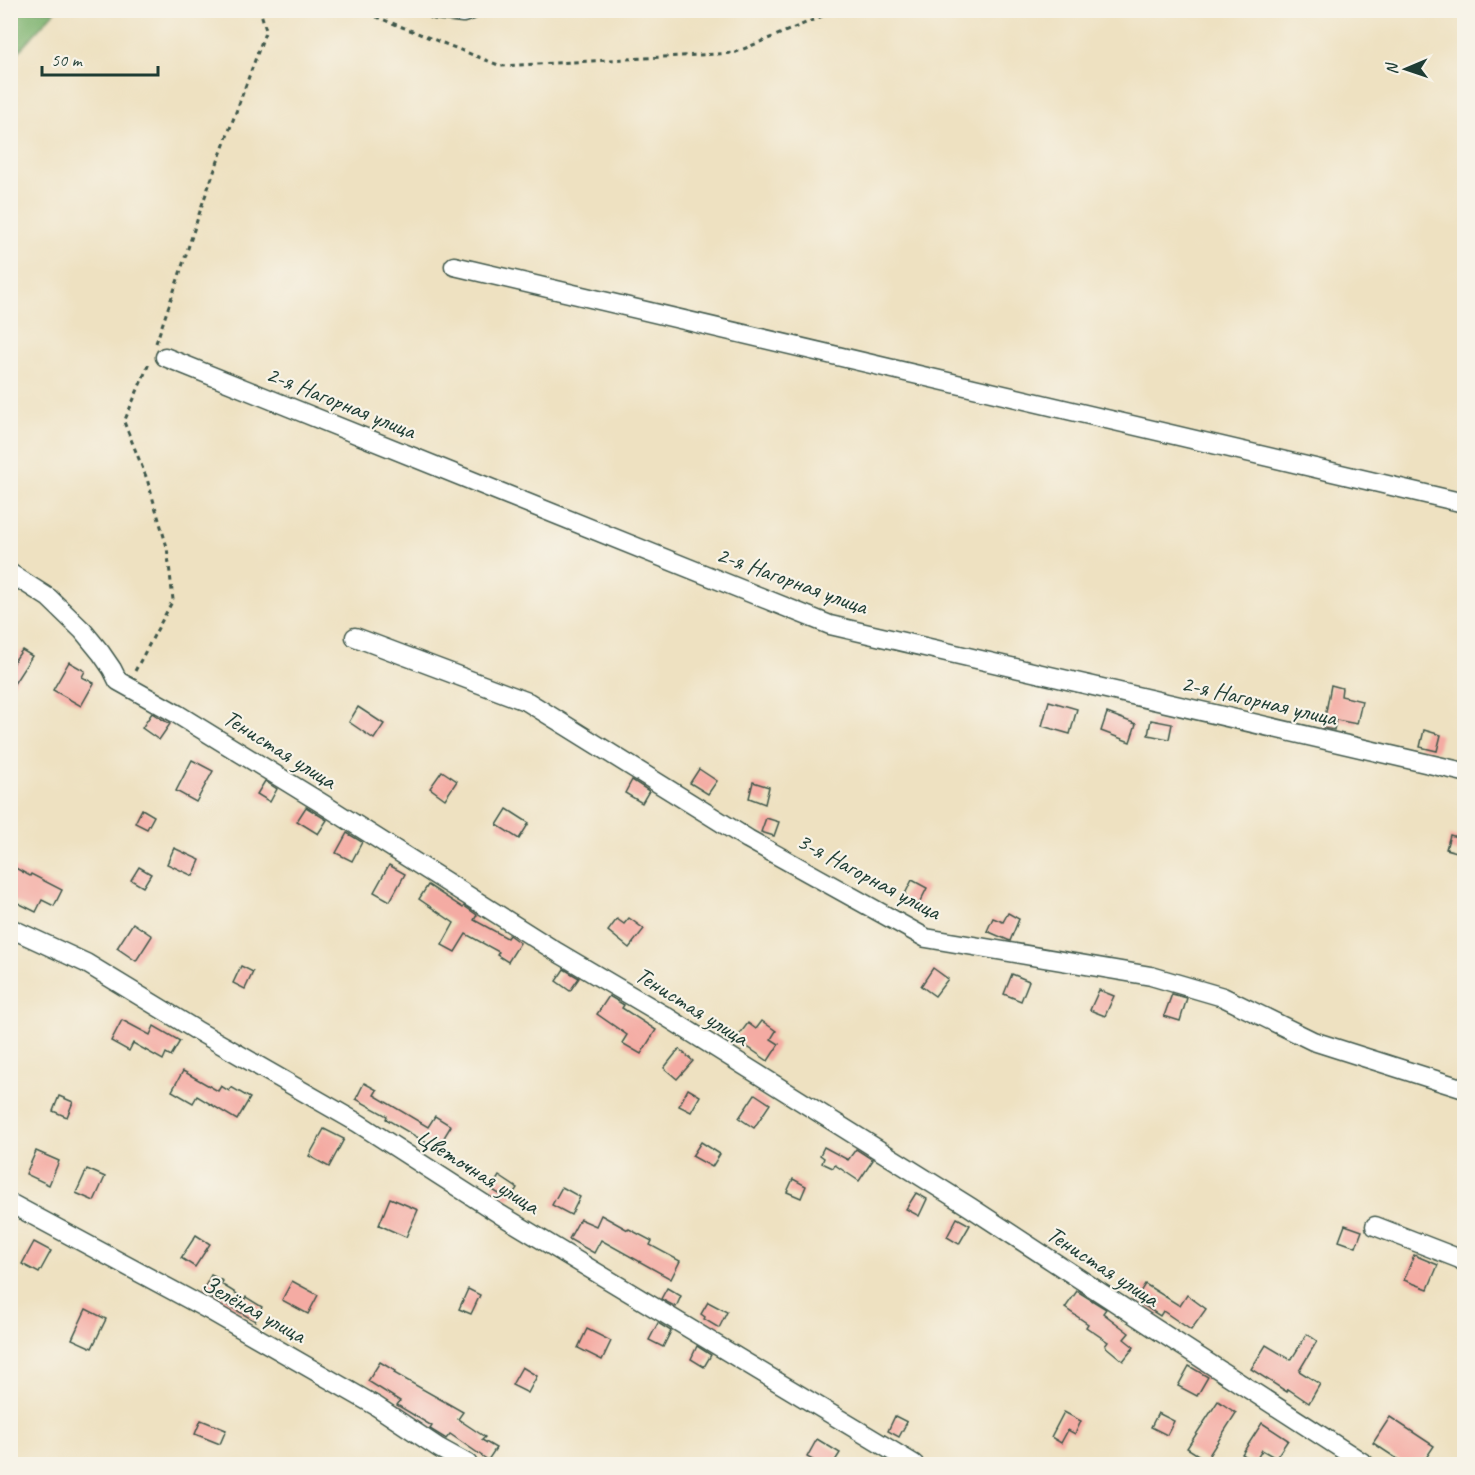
<svg xmlns="http://www.w3.org/2000/svg" width="1475" height="1475" font-family="Caveat,sans-serif">
	<style>
		.forest { fill: #7eb36f; stroke: #4e7852; stroke-width: 1.5 }
		.building { fill: #f4aba3 }
		.lines { fill: none; stroke-linecap: round; stroke-linejoin: round }
		.minor-casing { stroke: #3e5649; stroke-width: 21 }
		.path { stroke: #3e5649; stroke-width: 3; stroke-dasharray: 4.5 4.5; stroke-linecap: butt }
		.minor { stroke: #fff; stroke-width: 18 }
		.labels { text-anchor: middle; dominant-baseline: central; stroke-width: 4.5; stroke-linejoin: round; paint-order: stroke }
		.street-label { font-size: 24px; fill: #1f3d34; stroke: #f7f3e8 }
	</style>
	<rect width="100%" height="100%" fill="#f7f3e8"/>
	<filter id="ink" filterUnits="userSpaceOnUse"><feTurbulence type="fractalNoise" baseFrequency=".0167" numOctaves="2"/><feDisplacementMap in="SourceGraphic" scale="12" xChannelSelector="R" yChannelSelector="G"/><feConvolveMatrix kernelMatrix="1 2 1 2 8 2 1 2 1" color-interpolation-filters="sRGB"/></filter>
	<filter id="wash" filterUnits="userSpaceOnUse"><feTurbulence type="fractalNoise" baseFrequency=".008" numOctaves="4" result="noise"/><feDisplacementMap in="SourceGraphic" scale="24" xChannelSelector="R" yChannelSelector="G"/><feGaussianBlur stdDeviation="1.35" result="paint"/><feColorMatrix in="noise" values="0 0 0 0 0 0 0 0 0 0 0 0 0 0 0 0 0 1.4 0 .05"/><feComposite in="paint" operator="in"/></filter>
	<g filter="url(#wash)">
		<rect width="100%" height="100%" fill="#eee1c1"/>
		<path class="forest" d="M 11,10 L 55,11 L 11,60 L 10,11 Z"/>
		<g id="blocks">
			<g class="building">
				<path d="M 22,650 L 32,656 L 10,690 L 10,667 Z"/>
				<path d="M 69,662 L 85,671 L 82,677 L 94,683 L 81,706 L 53,690 Z"/>
				<path d="M 1331,685 L 1342,688 L 1341,696 L 1362,701 L 1357,724 L 1336,720 L 1334,730 L 1323,728 Z"/>
				<path d="M 1049,701 L 1077,709 L 1070,734 L 1042,726 Z"/>
				<path d="M 358,707 L 384,724 L 374,739 L 349,722 Z"/>
				<path d="M 152,713 L 170,724 L 159,740 L 142,728 Z"/>
				<path d="M 1107,713 L 1136,724 L 1130,742 L 1101,731 Z"/>
				<path d="M 1151,720 L 1172,724 L 1169,739 L 1148,735 Z"/>
				<path d="M 1424,730 L 1441,735 L 1437,751 L 1420,747 Z"/>
				<path d="M 192,760 L 213,771 L 196,802 L 176,791 Z"/>
				<path d="M 699,769 L 717,781 L 708,794 L 690,783 Z"/>
				<path d="M 442,771 L 457,781 L 445,799 L 430,788 Z"/>
				<path d="M 632,780 L 649,791 L 642,803 L 625,793 Z"/>
				<path d="M 265,781 L 277,789 L 270,802 L 257,794 Z"/>
				<path d="M 753,782 L 769,787 L 765,804 L 749,798 Z"/>
				<path d="M 306,807 L 327,820 L 318,834 L 297,821 Z"/>
				<path d="M 142,809 L 154,816 L 147,829 L 135,823 Z"/>
				<path d="M 507,809 L 529,823 L 519,839 L 497,825 Z"/>
				<path d="M 766,818 L 779,822 L 774,836 L 761,832 Z"/>
				<path d="M 347,833 L 362,842 L 352,861 L 336,853 Z"/>
				<path d="M 1450,835 L 1464,839 L 1464,854 L 1446,849 Z"/>
				<path d="M 174,848 L 200,860 L 193,876 L 167,864 Z"/>
				<path d="M 10,865 L 30,876 L 31,874 L 62,890 L 54,906 L 42,900 L 36,912 L 10,899 Z"/>
				<path d="M 389,865 L 405,874 L 390,901 L 374,892 Z"/>
				<path d="M 139,867 L 151,874 L 143,887 L 131,880 Z"/>
				<path d="M 912,880 L 927,888 L 916,910 L 901,902 Z"/>
				<path d="M 428,885 L 463,908 L 464,906 L 477,915 L 474,920 L 507,938 L 509,935 L 520,943 L 508,962 L 497,955 L 499,952 L 466,934 L 455,952 L 442,945 L 454,923 L 419,899 Z"/>
				<path d="M 1008,913 L 1019,919 L 1010,941 L 987,931 L 993,918 L 1003,922 Z"/>
				<path d="M 629,918 L 644,929 L 629,948 L 608,931 L 617,919 L 624,924 Z"/>
				<path d="M 133,923 L 152,936 L 136,961 L 117,948 Z"/>
				<path d="M 241,966 L 253,972 L 245,989 L 233,983 Z"/>
				<path d="M 933,968 L 948,979 L 935,996 L 921,986 Z"/>
				<path d="M 564,969 L 579,978 L 570,991 L 556,981 Z"/>
				<path d="M 1012,974 L 1029,981 L 1021,1001 L 1004,994 Z"/>
				<path d="M 1099,990 L 1114,996 L 1105,1016 L 1090,1010 Z"/>
				<path d="M 1172,994 L 1187,998 L 1180,1021 L 1164,1016 Z"/>
				<path d="M 609,996 L 624,1005 L 622,1008 L 656,1030 L 641,1054 L 622,1043 L 627,1035 L 597,1014 Z"/>
				<path d="M 122,1020 L 150,1035 L 154,1026 L 180,1041 L 171,1056 L 166,1053 L 163,1060 L 133,1043 L 129,1051 L 111,1041 Z"/>
				<path d="M 762,1021 L 776,1031 L 771,1039 L 779,1044 L 768,1061 L 736,1039 L 748,1023 L 756,1029 Z"/>
				<path d="M 679,1049 L 693,1061 L 677,1079 L 664,1068 Z"/>
				<path d="M 183,1071 L 218,1091 L 221,1086 L 229,1091 L 231,1087 L 250,1098 L 237,1120 L 197,1096 L 193,1103 L 172,1091 Z"/>
				<path d="M 364,1083 L 377,1090 L 374,1095 L 428,1127 L 435,1116 L 451,1126 L 437,1149 L 386,1119 L 387,1116 L 356,1099 Z"/>
				<path d="M 688,1089 L 700,1096 L 691,1112 L 679,1106 Z"/>
				<path d="M 755,1094 L 770,1104 L 754,1128 L 739,1118 Z"/>
				<path d="M 59,1096 L 73,1102 L 67,1117 L 53,1111 Z"/>
				<path d="M 324,1129 L 344,1139 L 329,1167 L 309,1156 Z"/>
				<path d="M 701,1142 L 720,1154 L 712,1167 L 692,1156 Z"/>
				<path d="M 824,1147 L 848,1160 L 856,1149 L 873,1160 L 859,1181 L 835,1165 L 833,1168 L 822,1163 L 824,1158 L 820,1155 Z"/>
				<path d="M 36,1151 L 59,1161 L 49,1185 L 26,1174 Z"/>
				<path d="M 87,1169 L 105,1177 L 94,1201 L 76,1193 Z"/>
				<path d="M 499,1176 L 517,1188 L 509,1200 L 491,1189 Z"/>
				<path d="M 793,1179 L 806,1186 L 801,1198 L 787,1192 Z"/>
				<path d="M 562,1187 L 580,1197 L 571,1215 L 552,1205 Z"/>
				<path d="M 916,1193 L 927,1199 L 919,1216 L 906,1209 Z"/>
				<path d="M 390,1198 L 418,1210 L 406,1237 L 379,1225 Z"/>
				<path d="M 601,1215 L 628,1230 L 629,1229 L 652,1241 L 650,1245 L 680,1261 L 671,1279 L 601,1240 L 594,1253 L 569,1239 L 580,1219 L 596,1226 Z"/>
				<path d="M 957,1218 L 970,1225 L 959,1244 L 947,1237 Z"/>
				<path d="M 1345,1225 L 1362,1231 L 1356,1247 L 1339,1241 Z"/>
				<path d="M 196,1235 L 210,1244 L 195,1267 L 181,1258 Z"/>
				<path d="M 34,1242 L 51,1251 L 39,1273 L 22,1264 Z"/>
				<path d="M 1414,1255 L 1438,1265 L 1428,1289 L 1404,1280 Z"/>
				<path d="M 211,1275 L 223,1281 L 221,1284 L 245,1299 L 246,1297 L 262,1307 L 255,1321 L 214,1297 L 213,1299 L 202,1292 Z"/>
				<path d="M 292,1281 L 318,1295 L 308,1314 L 282,1300 Z"/>
				<path d="M 1145,1284 L 1180,1306 L 1187,1295 L 1206,1309 L 1191,1330 L 1163,1311 L 1160,1316 L 1135,1300 Z"/>
				<path d="M 667,1288 L 681,1296 L 676,1307 L 661,1299 Z"/>
				<path d="M 468,1289 L 480,1295 L 471,1314 L 459,1309 Z"/>
				<path d="M 1077,1291 L 1106,1309 L 1103,1313 L 1129,1333 L 1124,1339 L 1134,1347 L 1123,1361 L 1105,1346 L 1108,1342 L 1086,1327 L 1088,1324 L 1065,1308 Z"/>
				<path d="M 708,1302 L 727,1312 L 719,1328 L 704,1319 L 705,1317 L 701,1314 Z"/>
				<path d="M 86,1309 L 106,1319 L 92,1348 L 72,1339 Z"/>
				<path d="M 658,1323 L 671,1331 L 663,1347 L 649,1340 Z"/>
				<path d="M 587,1329 L 611,1341 L 602,1360 L 578,1348 Z"/>
				<path d="M 1307,1334 L 1317,1341 L 1299,1371 L 1320,1384 L 1309,1403 L 1288,1389 L 1287,1392 L 1251,1369 L 1266,1345 L 1291,1360 Z"/>
				<path d="M 697,1346 L 711,1355 L 704,1367 L 691,1359 Z"/>
				<path d="M 380,1362 L 395,1371 L 394,1373 L 463,1412 L 458,1419 L 485,1437 L 482,1440 L 496,1448 L 488,1460 L 450,1434 L 446,1439 L 445,1438 L 430,1429 L 432,1426 L 397,1405 L 400,1401 L 368,1381 Z"/>
				<path d="M 1189,1366 L 1208,1377 L 1197,1396 L 1178,1386 Z"/>
				<path d="M 522,1367 L 537,1376 L 528,1393 L 512,1385 Z"/>
				<path d="M 1218,1401 L 1236,1413 L 1206,1460 L 1187,1448 Z"/>
				<path d="M 1064,1412 L 1081,1421 L 1075,1434 L 1068,1430 L 1061,1443 L 1051,1437 Z"/>
				<path d="M 1158,1413 L 1174,1421 L 1167,1435 L 1151,1427 Z"/>
				<path d="M 895,1416 L 907,1422 L 899,1437 L 888,1431 Z"/>
				<path d="M 1390,1417 L 1434,1446 L 1422,1464 L 1405,1464 L 1373,1443 Z"/>
				<path d="M 201,1420 L 226,1430 L 220,1444 L 195,1434 Z"/>
				<path d="M 1262,1423 L 1288,1440 L 1276,1458 L 1262,1450 L 1255,1462 L 1242,1454 Z"/>
				<path d="M 817,1439 L 840,1453 L 833,1464 L 820,1464 L 807,1457 Z"/>
			</g>
		</g>
	</g>
	<g filter="url(#ink)">
		<use href="#blocks" fill-opacity="0" stroke="#3e5649" stroke-width="1.5"/>
		<g class="lines">
			<g class="minor-casing">
				<g id="minor">
					<path d="M 435,10 L 463,13 L 472,10"/>
					<path d="M 454,266 L 1464,503"/>
					<path d="M 165,357 L 830,625 L 1464,772"/>
					<path d="M 10,573 L 49,598 L 83,631 L 101,653 L 112,669 L 118,681 L 177,714 L 323,804 L 557,952 L 662,1014 L 970,1207 L 1156,1329 L 1365,1464"/>
					<path d="M 355,637 L 528,702 L 748,839 L 926,938 L 1151,976 L 1223,997 L 1313,1041 L 1464,1089"/>
					<path d="M 10,928 L 86,963 L 196,1030 L 358,1123 L 501,1215 L 914,1464"/>
					<path d="M 10,1203 L 209,1310 L 376,1406 L 439,1448 L 468,1464"/>
					<path d="M 1375,1226 L 1460,1259 L 1464,1262"/>
				</g>
			</g>
			<g class="path">
				<path d="M 359,10 L 501,66 L 734,53 L 837,10"/>
				<path d="M 156,343 L 178,279 L 203,202 L 266,30 L 260,10"/>
				<path d="M 135,671 L 173,600 L 167,547 L 147,479 L 124,422 L 150,361"/>
			</g>
			<use href="#minor" class="minor"/>
		</g>
	</g>
	<g class="labels">
		<g class="street-label">
			<text transform="translate(341 402) rotate(22)">2-я Нагорная улица</text>
			<text transform="translate(792 580) rotate(20)">2-я Нагорная улица</text>
			<text transform="translate(1259 700) rotate(13)">2-я Нагорная улица</text>
			<text transform="translate(280 749) rotate(32)">Тенистая улица</text>
			<text transform="translate(869 876) rotate(28)">3-я Нагорная улица</text>
			<text transform="translate(692 1006) rotate(32)">Тенистая улица</text>
			<text transform="translate(478 1171) rotate(32)">Цветочная улица</text>
			<text transform="translate(1103 1266) rotate(33)">Тенистая улица</text>
			<text transform="translate(254 1309) rotate(29)">Зелёная улица</text>
		</g>
	</g>
	<rect width="1475" height="1475" fill="none" stroke="#f7f3e8" stroke-width="36"/>
	<g transform="translate(1406 69) rotate(268)" stroke="#f7f3e8" stroke-width="4.5" paint-order="stroke">
	<path d="M0-4.5L10 22L0 15L-10 22Z" fill="#1f3d34"/>
	<text y="-9" font-size="16" font-weight="bold" text-anchor="middle" fill="#1f3d34">N</text>
	</g>
	<path d="M42 66v9h116v-9" fill="none" stroke="#1f3d34" stroke-width="3"/>
	<text x="51" y="66" font-size="18" fill="#1f3d34" stroke="#f7f3e8" stroke-width="4.5" paint-order="stroke">50 m</text>
</svg>
